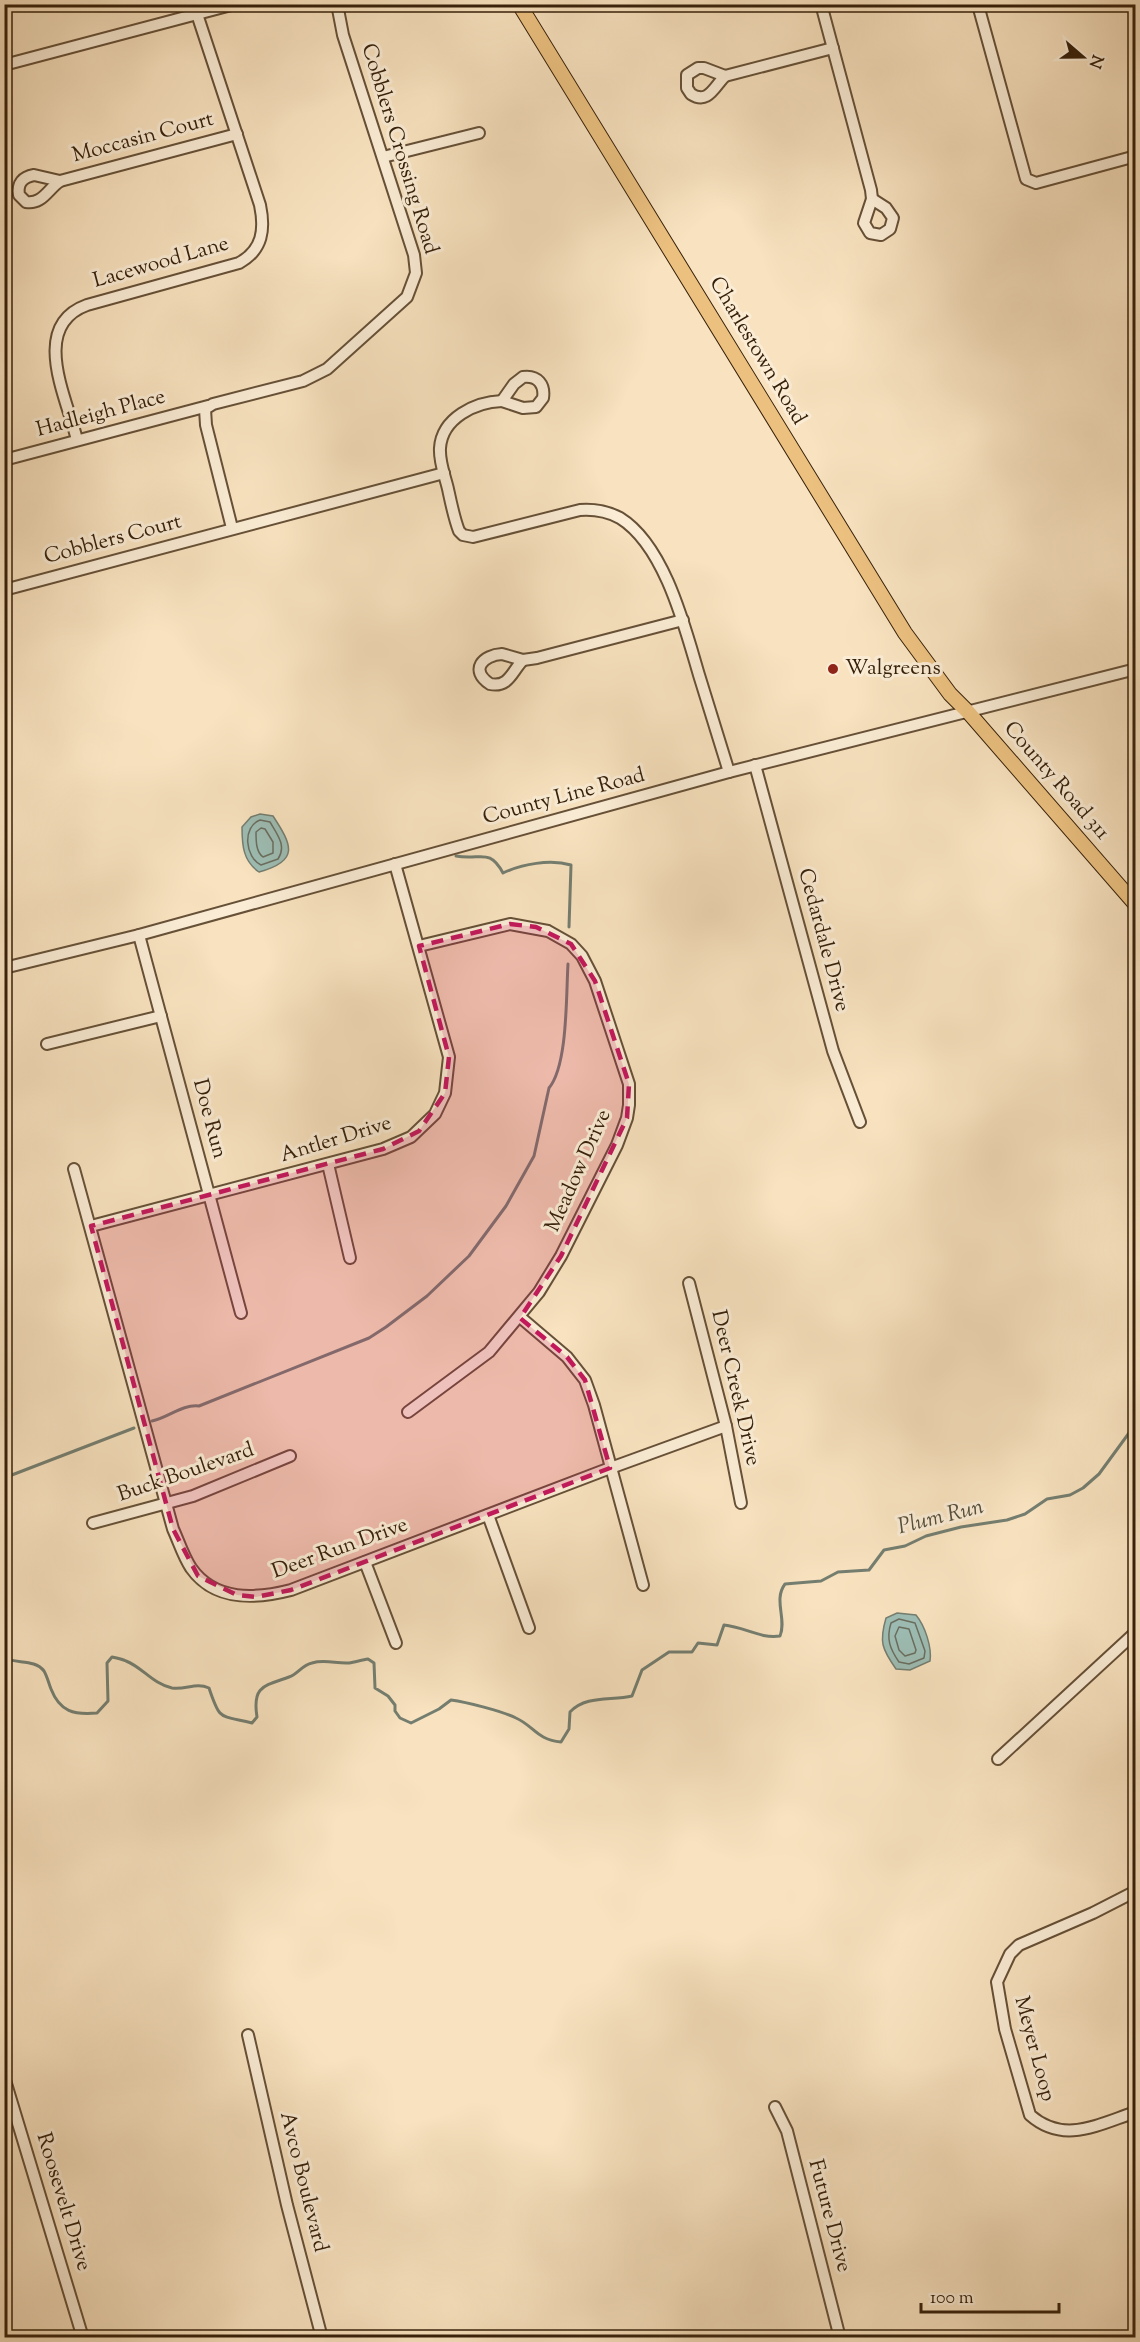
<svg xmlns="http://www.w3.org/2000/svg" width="1140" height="2342" font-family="'Sorts Mill Goudy',serif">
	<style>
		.water { fill: #9dbdb4; stroke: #747e70; stroke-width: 1.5 }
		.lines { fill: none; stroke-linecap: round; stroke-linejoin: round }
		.shore { stroke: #6a6e5f; stroke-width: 1.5 }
		.stream { stroke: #747e70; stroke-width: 3 }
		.minor-casing { stroke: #665037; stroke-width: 14 }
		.major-casing { stroke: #36200a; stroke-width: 16 }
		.minor { stroke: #faecd5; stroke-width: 10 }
		.major { stroke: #ecc180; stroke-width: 14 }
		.marked { fill: #c2185b; fill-opacity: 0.2; stroke: #c2185b; stroke-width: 4.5; stroke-dasharray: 12 8; stroke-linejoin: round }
		.poi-dot { fill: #8f2418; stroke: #faecd5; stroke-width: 2 }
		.labels { text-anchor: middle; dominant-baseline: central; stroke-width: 6; stroke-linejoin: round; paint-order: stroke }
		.street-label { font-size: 21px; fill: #36200a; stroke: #faecd5 }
		.poi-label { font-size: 21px; fill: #36200a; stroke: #faecd5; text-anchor: start }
		.water-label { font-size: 22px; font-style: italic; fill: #554f3d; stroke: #faecd5 }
	</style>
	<rect width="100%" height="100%" fill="#f8e2bf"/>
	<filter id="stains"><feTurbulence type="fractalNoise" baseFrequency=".00333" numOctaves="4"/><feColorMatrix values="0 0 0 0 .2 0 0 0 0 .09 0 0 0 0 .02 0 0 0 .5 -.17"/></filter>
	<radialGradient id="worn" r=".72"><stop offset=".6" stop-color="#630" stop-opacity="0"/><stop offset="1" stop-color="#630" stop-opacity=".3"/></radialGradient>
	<g class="water">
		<path d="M 260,814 L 273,816 C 292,845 300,861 259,872 C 243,861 242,845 242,827 L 251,817 Z"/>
		<path d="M 897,1613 L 916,1615 C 925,1626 932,1647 930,1661 L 910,1670 L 896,1669 C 882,1649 879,1642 886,1618 Z"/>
	</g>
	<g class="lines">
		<g class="shore">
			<path d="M 260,820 L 270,822 C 277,834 287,846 278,859 L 261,865 C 245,857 242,827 260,820 Z"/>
			<path d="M 261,828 L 265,829 L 273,842 L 273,853 L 263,857 C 256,852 256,841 256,832 Z"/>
			<path d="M 899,1619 L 915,1623 L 925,1651 L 924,1658 L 909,1664 L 899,1662 C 890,1649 886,1639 891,1623 Z"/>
			<path d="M 899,1627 L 909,1629 L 916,1650 L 915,1653 L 905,1656 L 899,1650 L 895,1636 Z"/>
		</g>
		<g class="stream">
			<path d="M 456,856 C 480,861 489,847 503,873 C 522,864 550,859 571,865 L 569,927"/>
			<path d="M 152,1421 C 168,1418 182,1404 199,1406 L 369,1338 L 386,1327 L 427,1296 L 469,1256 L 506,1206 L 534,1156 L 549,1088 C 568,1065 566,995 568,964"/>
			<path d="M 4,1478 L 134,1428"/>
			<path d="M 4,1658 C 17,1664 35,1659 44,1671 C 47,1676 49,1684 51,1689 C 60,1712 74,1715 97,1713 L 108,1701 L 107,1663 L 112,1657 C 117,1658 122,1659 126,1661 C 142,1667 153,1684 172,1688 C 186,1690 196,1682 209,1688 C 220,1721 219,1715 252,1723 L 257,1717 C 252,1686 264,1686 289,1677 C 298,1674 302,1665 312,1663 C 325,1659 337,1664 349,1663 C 355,1662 362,1660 368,1659 L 374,1663 L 375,1688 L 388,1696 L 395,1705 L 395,1711 L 400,1718 L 411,1723 L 439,1709 L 451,1700 C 466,1702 502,1711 516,1718 C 534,1726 537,1740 561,1742 L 569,1729 L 570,1712 C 586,1695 611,1701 632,1696 L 642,1670 L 669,1652 L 692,1652 L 698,1643 L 717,1645 L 724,1625 C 745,1627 760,1639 780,1636 C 787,1619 773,1600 785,1584 L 821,1581 L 838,1572 L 869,1570 L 884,1550 L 905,1546 L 926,1536 L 961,1527 L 1007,1520 L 1025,1514 L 1047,1499 L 1070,1495 L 1083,1488 L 1099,1474 L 1129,1433 L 1136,1429"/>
		</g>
		<g class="minor-casing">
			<g id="minor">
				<path d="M 821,4 L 871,190 L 872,199"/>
				<path d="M 1134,4 L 1136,11"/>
				<path d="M 978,5 L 1026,179 L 1036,183 L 1136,156"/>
				<path d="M 4,65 L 235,4"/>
				<path d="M 698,68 L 704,68 L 725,76 C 714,87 708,105 691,94 L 687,88 L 687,75 Z"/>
				<path d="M 725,76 L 833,48"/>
				<path d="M 383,157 L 479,133"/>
				<path d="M 34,175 L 60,181 C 48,189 42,205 26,202 L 19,195 C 17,183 23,177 34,175 Z"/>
				<path d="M 60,181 L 237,134"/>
				<path d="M 872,199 L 886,208 L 893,218 L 890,229 L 881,235 L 870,233 L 864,223 Z"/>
				<path d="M 523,377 C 538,375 545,385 543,398 L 536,407 L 523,408 L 502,401 L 514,384 Z"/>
				<path d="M 502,401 C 475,402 442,418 440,448 C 439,462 445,476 448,489 C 451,503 454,518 459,531 L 463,535 L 473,537 L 580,510 C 594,509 607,511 620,518 C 665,546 685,628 699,675 C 709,708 719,740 729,772"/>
				<path d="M 77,440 C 67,398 29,326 87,305 L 239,263 C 263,250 265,229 260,205 L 197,14"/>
				<path d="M 4,460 L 208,406"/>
				<path d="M 232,528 L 206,425 L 205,409 L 213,404 L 303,381 L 327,369 L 407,297 L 416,273 L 414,255 L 343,35 L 337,4"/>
				<path d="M 4,590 L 444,473"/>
				<path d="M 502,654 L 523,660 C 512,671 509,688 490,684 C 469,670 483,655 502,654 Z"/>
				<path d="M 523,660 L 537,658 L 683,620"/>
				<path d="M 755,765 L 833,1051 L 860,1122"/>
				<path d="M 139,935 L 241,1313"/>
				<path d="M 4,968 L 139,935 L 729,772 L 1136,669"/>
				<path d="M 47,1044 L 161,1016"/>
				<path d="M 328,1164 L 350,1258"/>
				<path d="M 74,1169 L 173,1529 C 179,1542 183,1556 191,1568 C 215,1602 256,1599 291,1590 L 605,1470 L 726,1426"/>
				<path d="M 91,1226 L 383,1149 L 411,1137 L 435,1114 L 445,1093 L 449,1057 L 395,864"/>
				<path d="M 689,1283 L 726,1426 L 741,1503"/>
				<path d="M 520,1317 L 567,1357 L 585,1380 L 594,1405 L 643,1585"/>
				<path d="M 408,1412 L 489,1352 L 539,1292 L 561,1256 L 617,1145 L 627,1118 L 629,1105 L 629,1084 L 595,981 L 582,956 L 571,944 L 548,931 L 510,924 L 419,946"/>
				<path d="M 488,1515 L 529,1628"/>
				<path d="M 93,1523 L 193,1496 L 290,1456"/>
				<path d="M 365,1562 L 396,1643"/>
				<path d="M 998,1759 L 1136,1632"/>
				<path d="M 1136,1891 L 1093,1913 L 1019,1945 L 1010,1954 L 997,1982 L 1005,2029 L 1030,2115 C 1064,2145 1099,2124 1136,2112"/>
				<path d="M 248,2035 L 287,2205 L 322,2338"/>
				<path d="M 4,2077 L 83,2338"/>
				<path d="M 775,2107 L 787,2131 L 840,2338"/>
			</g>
		</g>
		<g class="major-casing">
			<path id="major" d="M 519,4 L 905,633 L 950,694 L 969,713 L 1136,905"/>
		</g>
		<use href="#minor" class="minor"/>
		<use href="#major" class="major"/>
	</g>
	<path class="marked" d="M 510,924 L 536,927 L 571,944 L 595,981 L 629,1084 L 627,1118 L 561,1256 L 520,1318 L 567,1357 L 585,1380 L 610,1468 L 291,1590 L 256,1597 L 237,1595 L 198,1576 L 173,1529 L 91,1226 L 383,1149 L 419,1131 L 445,1093 L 449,1057 L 419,946 Z"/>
	<circle class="poi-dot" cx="833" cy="669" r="6"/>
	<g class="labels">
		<g class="street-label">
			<text transform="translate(143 138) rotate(-15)">Moccasin Court</text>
			<text transform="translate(399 149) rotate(73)">Cobblers Crossing Road</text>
			<text transform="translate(161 263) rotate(-16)">Lacewood Lane</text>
			<text transform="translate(757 351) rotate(59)">Charlestown Road</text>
			<text transform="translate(101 414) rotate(-15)">Hadleigh Place</text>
			<text transform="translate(113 540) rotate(-15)">Cobblers Court</text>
			<text transform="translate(1056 781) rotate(49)">County Road 311</text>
			<text transform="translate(564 797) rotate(-15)">County Line Road</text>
			<text transform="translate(823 940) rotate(75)">Cedardale Drive</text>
			<text transform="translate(209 1119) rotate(75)">Doe Run</text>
			<text transform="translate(336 1140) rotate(-17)">Antler Drive</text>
			<text transform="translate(579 1171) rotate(-66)">Meadow Drive</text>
			<text transform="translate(735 1388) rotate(77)">Deer Creek Drive</text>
			<text transform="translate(186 1473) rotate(-19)">Buck Boulevard</text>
			<text transform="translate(340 1549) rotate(-20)">Deer Run Drive</text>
			<text transform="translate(1034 2049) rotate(75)">Meyer Loop</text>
			<text transform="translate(303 2182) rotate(76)">Avco Boulevard</text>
			<text transform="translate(63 2202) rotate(73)">Roosevelt Drive</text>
			<text transform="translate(829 2216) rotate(75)">Future Drive</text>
		</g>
		<g class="poi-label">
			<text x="845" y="669">Walgreens</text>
		</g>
		<g class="water-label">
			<text transform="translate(941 1518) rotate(-14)">Plum Run</text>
		</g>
	</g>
	<rect width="1140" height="2342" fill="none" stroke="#f8e2bf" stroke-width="24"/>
	<rect x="6" y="6" width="1128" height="2330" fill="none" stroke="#36200a" stroke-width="3"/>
	<rect x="12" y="12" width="1116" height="2318" fill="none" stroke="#36200a" stroke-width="1.5"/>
	<g transform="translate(1083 57) rotate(110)" stroke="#faecd5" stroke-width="4.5" paint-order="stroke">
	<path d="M0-4.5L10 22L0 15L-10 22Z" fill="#36200a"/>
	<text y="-9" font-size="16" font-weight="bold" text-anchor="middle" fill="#36200a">N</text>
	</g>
	<path d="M921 2303v9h138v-9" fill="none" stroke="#36200a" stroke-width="3"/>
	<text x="930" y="2303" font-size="18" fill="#36200a" stroke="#faecd5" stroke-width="4.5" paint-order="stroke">100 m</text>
	<rect width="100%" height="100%" filter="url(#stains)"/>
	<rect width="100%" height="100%" fill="url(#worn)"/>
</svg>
